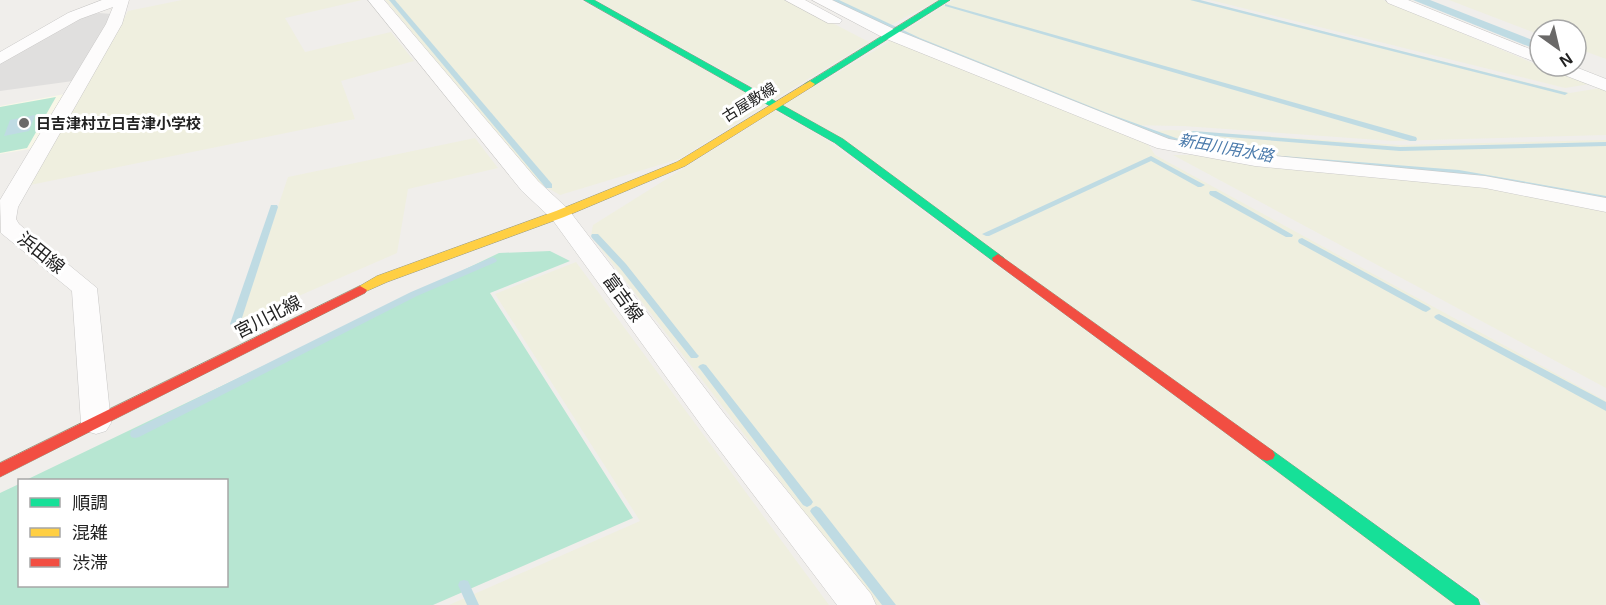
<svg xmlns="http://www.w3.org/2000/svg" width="1606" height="605" font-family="Helvetica,'Noto Sans JP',sans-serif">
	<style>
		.education { fill: #f8f7e8 }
		.farmland { fill: #efefdf }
		.pitch { fill: #b7e6d2 }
		.parking { fill: #e0dfde }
		.water { fill: #bfdbe3 }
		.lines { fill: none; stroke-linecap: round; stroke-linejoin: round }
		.stream { fill: #bfdbe3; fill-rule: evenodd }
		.street-casing { stroke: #c9c8c7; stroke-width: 1 }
		.fast-casing { stroke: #999a82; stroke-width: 1 }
		.slow-casing { stroke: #999a82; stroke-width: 1 }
		.jam-casing { stroke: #999a82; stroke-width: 1 }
		.street { fill: #fdfcfc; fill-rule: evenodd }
		.fast { fill: #16e098; fill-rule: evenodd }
		.slow { fill: #ffcf43; fill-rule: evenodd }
		.jam { fill: #f24e42; fill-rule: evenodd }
		.poi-dot { fill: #6a6968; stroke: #fff; stroke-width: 2 }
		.labels { text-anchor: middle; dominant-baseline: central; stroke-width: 6; stroke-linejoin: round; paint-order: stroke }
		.far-street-label { font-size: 15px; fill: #222; stroke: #fff }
		.far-poi-label { font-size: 15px; font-weight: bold; fill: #222; stroke: #fff; text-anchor: start }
		.far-water-label { font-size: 16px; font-style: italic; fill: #4a7aab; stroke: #fff }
		.street-label { font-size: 18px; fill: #222; stroke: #fff }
	</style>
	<rect width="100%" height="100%" fill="#f0eeeb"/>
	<path class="education" d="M 65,94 L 39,141 L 30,149 L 0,154 L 0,106 Z"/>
	<g class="farmland">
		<path d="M 182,0 L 362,0 L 285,18 L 305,52 L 391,32 L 414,61 L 341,81 L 355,119 L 30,185 L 128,11 Z"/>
		<path d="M 385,0 L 580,0 L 766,105 L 679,159 L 560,195 L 539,183 L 531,175 Z"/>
		<path d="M 596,0 L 788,0 L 869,42 L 775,99 Z"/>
		<path d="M 827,0 L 938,0 L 885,28 Z"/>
		<path d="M 953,0 L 1197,0 L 1570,93 L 1600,88 L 1606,90 L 1606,135 L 1393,141 L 1183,126 L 1122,125 L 900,34 Z"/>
		<path d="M 1210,0 L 1383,0 L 1540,66 L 1590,84 L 1565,88 Z"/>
		<path d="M 1449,0 L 1606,0 L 1606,59 L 1576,48 L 1576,30 L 1540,30 L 1540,35 Z"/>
		<path d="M 892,40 L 1146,141 L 1155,155 L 1606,401 L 1606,605 L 1490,605 L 784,105 Z"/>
		<path d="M 775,111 L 825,139 L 1458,605 L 876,605 L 591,236 L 593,225 Z"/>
		<path d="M 1172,130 L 1399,145 L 1606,140 L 1606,202 L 1235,157 L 1140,132 Z"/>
		<path d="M 475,138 L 498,168 L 408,189 L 397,253 L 239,322 L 288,177 Z"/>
		<path d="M 1173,155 L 1194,155 L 1281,168 L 1486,185 L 1606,208 L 1606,388 Z"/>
		<path d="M 576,262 L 829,605 L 449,605 L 640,521 L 495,294 Z"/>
	</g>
	<g class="pitch">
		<path d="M 56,97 L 27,148 L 0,153 L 0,107 Z"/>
		<path d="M 550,251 L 570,261 L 490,293 L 633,518 L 433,605 L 0,605 L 0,493 L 19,484 L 20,586 L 226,586 L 226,480 L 26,480 L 499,253 Z"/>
	</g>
	<path class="parking" d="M 99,13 L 112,14 L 73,81 L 0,91 L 0,64 L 76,18 Z"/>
	<g class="water">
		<path d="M 827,0 L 839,0 L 920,38 L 1107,113 L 1187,142 L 1245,153 L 1459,170 L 1606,196 L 1606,201 L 1245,157 L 1177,144 L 995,73 Z"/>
		<path d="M 1413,0 L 1430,0 L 1540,43 L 1540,51 Z"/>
		<path d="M 35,115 L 29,131 L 4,136 L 10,120 Z"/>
	</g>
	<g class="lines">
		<g class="stream">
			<path d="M 389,0 L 395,0 L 552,184 L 552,188 L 546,188 Z"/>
			<path d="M 1190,0 L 1200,0 L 1568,93 L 1565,95 Z"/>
			<path d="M 945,4 L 1416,137 L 1417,139 L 1416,141 L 1410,141 L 945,6 Z"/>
			<path d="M 1193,131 L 1400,147 L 1606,142 L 1606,146 L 1400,151 L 1191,134 L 1191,132 Z"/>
			<path d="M 1151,156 L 1205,185 L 1201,187 L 1198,187 L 1151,161 L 989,236 L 986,236 L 982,234 Z"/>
			<path d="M 1210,191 L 1216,191 L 1293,235 L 1292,237 L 1286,237 L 1210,195 L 1209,193 Z"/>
			<path d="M 271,205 L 277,205 L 278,207 L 240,324 L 235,327 L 232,326 L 230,324 Z"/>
			<path d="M 592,234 L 598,234 L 626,264 L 697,354 L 699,356 L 697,358 L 691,358 L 620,268 L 592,238 L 591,236 Z"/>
			<path d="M 1302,238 L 1429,307 L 1431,309 L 1426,312 L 1423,311 L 1299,243 L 1298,241 L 1299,239 Z"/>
			<path d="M 493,257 L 497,260 L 496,262 L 417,296 L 139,437 L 135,438 L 131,437 L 130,434 L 131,431 L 411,292 Z"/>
			<path d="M 1439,314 L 1606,402 L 1606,411 L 1436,319 L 1434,317 L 1436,315 Z"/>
			<path d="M 703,364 L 706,365 L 811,499 L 813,502 L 811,505 L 807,507 L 803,505 L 700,369 L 698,367 L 700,365 Z"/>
			<path d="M 816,506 L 820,508 L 896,605 L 882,605 L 812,514 L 810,511 L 812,508 Z"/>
			<path d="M 464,580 L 468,581 L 479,605 L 467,605 L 458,585 L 460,581 Z"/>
		</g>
		<g class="street-casing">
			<g id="street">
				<path d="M 102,0 L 129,0 L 122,24 L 18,207 L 16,219 L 19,224 L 97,288 L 111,423 L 106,431 L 96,434 L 86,431 L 81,423 L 72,291 L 1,233 L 0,200 L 106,24 L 113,7 L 80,19 L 0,64 L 0,52 L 68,13 Z"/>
				<path d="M 368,0 L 384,0 L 538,181 L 568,209 L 726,416 L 871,594 L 876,605 L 837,605 L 706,432 L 552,219 L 522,191 Z"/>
				<path d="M 785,0 L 805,0 L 842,20 L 840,23 L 828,23 Z"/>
				<path d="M 812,0 L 832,0 L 896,30 L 1169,139 L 1255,154 L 1485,176 L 1606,198 L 1606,212 L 1485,188 L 1255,166 L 1157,148 L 884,38 Z"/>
				<path d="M 1386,0 L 1408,0 L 1540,53 L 1540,64 L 1388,3 Z"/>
				<path d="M 1548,66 L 1573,66 L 1606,79 L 1606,91 L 1551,70 Z"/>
			</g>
		</g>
		<g class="fast-casing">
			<g id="fast">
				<path d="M 584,0 L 594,0 L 843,139 L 1004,258 L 1003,261 L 993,261 L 835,143 Z"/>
				<path d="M 940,0 L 950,0 L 813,86 L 805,84 Z"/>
				<path d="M 1267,449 L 1273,451 L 1478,599 L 1480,605 L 1456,605 L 1261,459 L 1259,455 L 1261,451 Z"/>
			</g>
		</g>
		<g class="slow-casing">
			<path id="slow" d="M 810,81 L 815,84 L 813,86 L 685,166 L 564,217 L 387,282 L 360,294 L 353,290 L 377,276 L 556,211 L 677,162 Z"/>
		</g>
		<g class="jam-casing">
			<g id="jam">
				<path d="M 998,254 L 1273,451 L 1275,455 L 1273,459 L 1267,461 L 1261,459 L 993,261 L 992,258 Z"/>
				<path d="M 360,286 L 367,290 L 365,293 L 0,477 L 0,463 Z"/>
			</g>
		</g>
		<use href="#street" class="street"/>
		<use href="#fast" class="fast"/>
		<use href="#slow" class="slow"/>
		<use href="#jam" class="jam"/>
	</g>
	<circle class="poi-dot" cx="24" cy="123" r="6"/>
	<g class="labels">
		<g class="far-street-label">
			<text transform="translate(749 102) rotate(-32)">古屋敷線</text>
		</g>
		<g class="far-poi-label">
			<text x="36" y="123">日吉津村立日吉津小学校</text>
		</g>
		<g class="far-water-label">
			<text transform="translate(1226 148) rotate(10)">新田川用水路</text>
		</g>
		<g class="street-label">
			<text transform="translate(41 253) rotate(39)">浜田線</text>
			<text transform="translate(623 298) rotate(54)">富吉線</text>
			<text transform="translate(268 317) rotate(-27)">宮川北線</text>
		</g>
	</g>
	<rect x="18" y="479" width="210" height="108" fill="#ffffff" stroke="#a7a7a7" stroke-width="1.5"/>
	<rect x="30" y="498" width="30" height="9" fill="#16e098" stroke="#a7a7a7" stroke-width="1.5"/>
	<text x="72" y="509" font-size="18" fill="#222222">順調</text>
	<rect x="30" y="528" width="30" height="9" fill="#ffcf43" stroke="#a7a7a7" stroke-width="1.5"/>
	<text x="72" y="539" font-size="18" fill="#222222">混雑</text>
	<rect x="30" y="558" width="30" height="9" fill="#f24e42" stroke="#a7a7a7" stroke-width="1.5"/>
	<text x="72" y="569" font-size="18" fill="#222222">渋滞</text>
	<g transform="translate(1558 48) rotate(146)"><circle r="28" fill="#ffffff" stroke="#a7a7a7" stroke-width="1.5"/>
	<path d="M0-4.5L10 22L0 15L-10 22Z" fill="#6a6968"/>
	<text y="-9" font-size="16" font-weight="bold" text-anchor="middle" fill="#222222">N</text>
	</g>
</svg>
